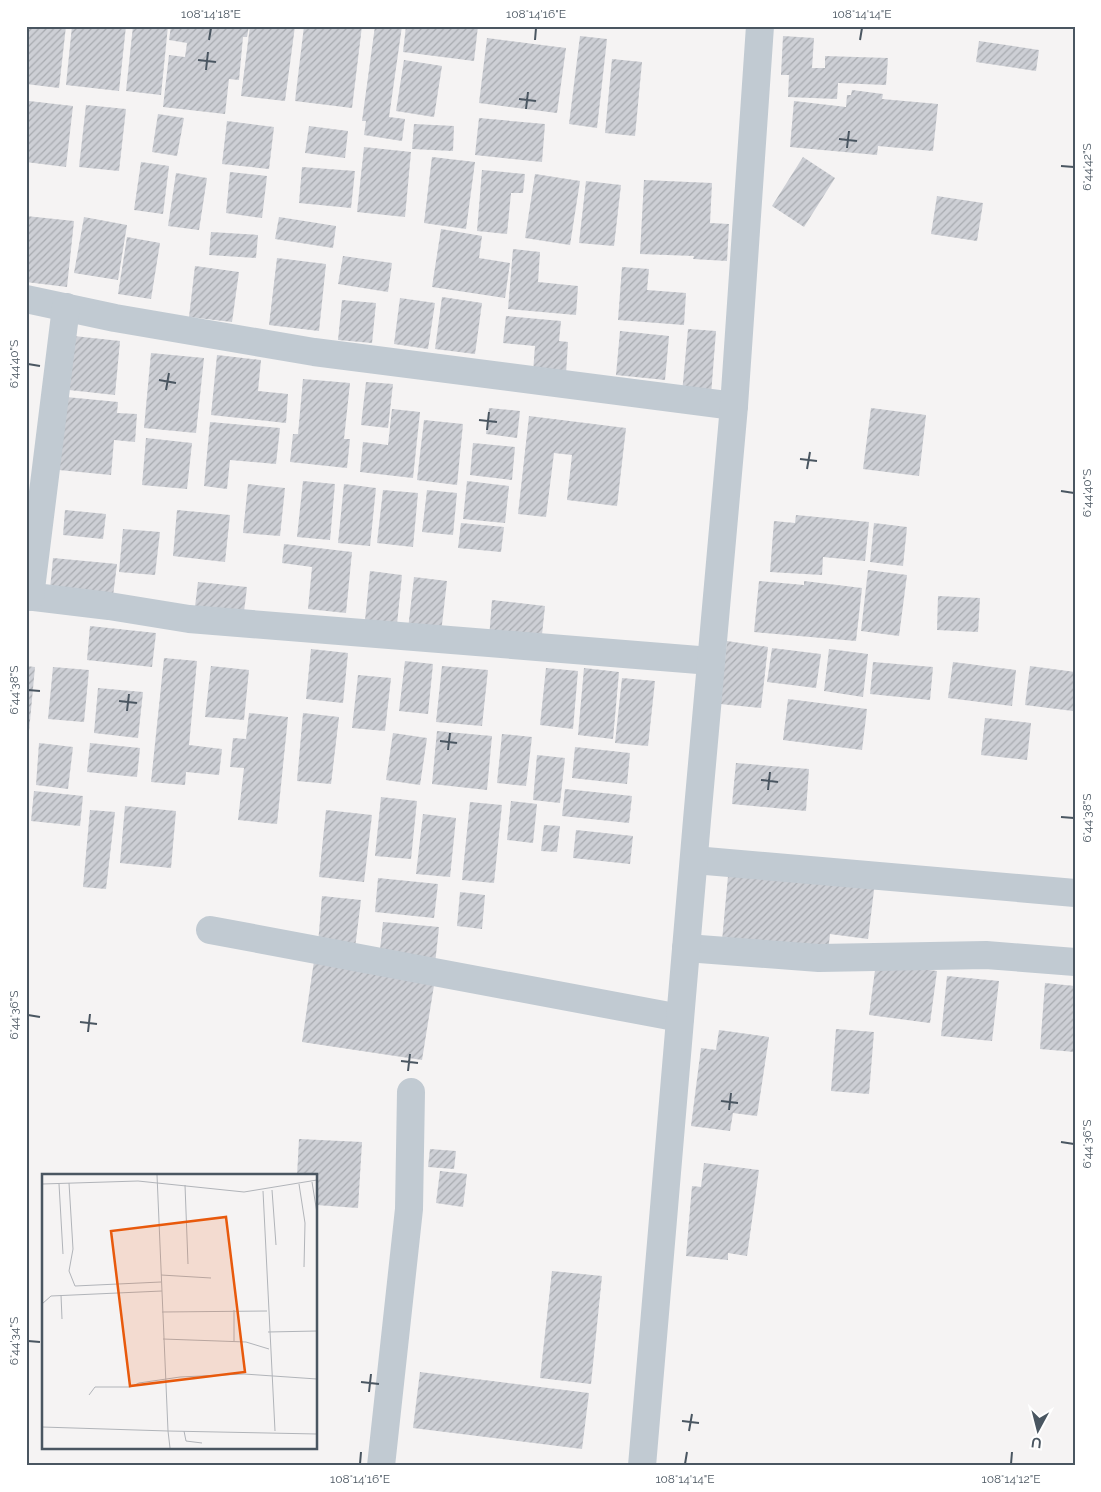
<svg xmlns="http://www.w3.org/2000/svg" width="1101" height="1492" font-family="Raleway,sans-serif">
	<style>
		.building { fill: url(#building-hatch) }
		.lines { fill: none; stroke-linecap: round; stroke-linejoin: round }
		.street { stroke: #c1cad2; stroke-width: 28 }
		.ticks { fill: none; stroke: #4a5661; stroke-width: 2 }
		.inset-road { fill: none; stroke: #b1b4b9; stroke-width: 1 }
		.view { fill: #e8590c; fill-opacity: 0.15; stroke: #e8590c; stroke-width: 2.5 }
		.inset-edge { fill: none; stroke: #4a5661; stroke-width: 2.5 }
		.neatline { fill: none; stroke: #4a5661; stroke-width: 2 }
		.ticks-label { font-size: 12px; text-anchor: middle; fill: #4a5661 }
	</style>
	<defs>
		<pattern id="building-hatch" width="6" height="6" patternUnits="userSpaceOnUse" patternTransform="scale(1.25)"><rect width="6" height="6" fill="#cdcfd5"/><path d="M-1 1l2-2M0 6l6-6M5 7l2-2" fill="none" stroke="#a8abb0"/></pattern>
	</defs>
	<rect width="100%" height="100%" fill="#f5f3f3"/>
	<g class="building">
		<path d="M 26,26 L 66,26 L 59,88 L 26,84 Z"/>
		<path d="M 72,26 L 126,26 L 119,91 L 66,85 Z"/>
		<path d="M 133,26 L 168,26 L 161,95 L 126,91 Z"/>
		<path d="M 171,26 L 249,26 L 247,37 L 243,37 L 239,80 L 229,79 L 225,114 L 163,107 L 169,55 L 185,57 L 187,43 L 169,40 Z"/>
		<path d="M 250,26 L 295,26 L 285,101 L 241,96 Z"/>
		<path d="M 304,26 L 362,26 L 352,108 L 295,101 Z"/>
		<path d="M 375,26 L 402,26 L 389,117 L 405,119 L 402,141 L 364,135 L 366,121 L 362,121 Z"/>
		<path d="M 406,26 L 478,26 L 474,61 L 403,52 Z"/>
		<path d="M 580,36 L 607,39 L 597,128 L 569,124 Z"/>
		<path d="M 783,36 L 814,38 L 812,68 L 825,68 L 825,56 L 888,58 L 886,85 L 838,83 L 837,99 L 788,97 L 789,75 L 781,75 Z"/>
		<path d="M 487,38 L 566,48 L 557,113 L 479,103 Z"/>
		<path d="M 979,41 L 1039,50 L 1036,71 L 976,62 Z"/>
		<path d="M 612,59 L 642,62 L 635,136 L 605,133 Z"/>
		<path d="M 404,60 L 442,66 L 434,117 L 396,111 Z"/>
		<path d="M 852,90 L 883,94 L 882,99 L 938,104 L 933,151 L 878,146 L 877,155 L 790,147 L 794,101 L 846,107 L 847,95 L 851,95 Z"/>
		<path d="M 29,101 L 73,106 L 66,167 L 26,162 L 26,131 Z"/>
		<path d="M 86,105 L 126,109 L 119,171 L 79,167 Z"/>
		<path d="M 158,114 L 184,118 L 177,156 L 152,152 Z"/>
		<path d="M 479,118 L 545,124 L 542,162 L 475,155 Z"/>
		<path d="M 227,121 L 274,127 L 269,169 L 222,164 Z"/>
		<path d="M 414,124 L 454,126 L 453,151 L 412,149 Z"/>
		<path d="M 309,126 L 348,131 L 345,158 L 305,153 Z"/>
		<path d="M 364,147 L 411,152 L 405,217 L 357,212 Z"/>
		<path d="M 432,157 L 475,162 L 466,229 L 424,223 Z"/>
		<path d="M 803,157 L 835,178 L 804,227 L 772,206 Z"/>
		<path d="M 141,162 L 169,166 L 163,214 L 134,210 Z"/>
		<path d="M 302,167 L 355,171 L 351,208 L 299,203 Z"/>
		<path d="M 482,170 L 525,174 L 523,193 L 511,193 L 507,234 L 477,231 Z"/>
		<path d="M 230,172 L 267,176 L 262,218 L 226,213 Z"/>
		<path d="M 176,173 L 207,178 L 199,230 L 168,226 Z"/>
		<path d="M 535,174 L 580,181 L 570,245 L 525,238 Z"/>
		<path d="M 644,180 L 712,183 L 710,223 L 729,224 L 727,261 L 693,259 L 694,256 L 640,254 Z"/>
		<path d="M 586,181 L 621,185 L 614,246 L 579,243 Z"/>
		<path d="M 937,196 L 983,203 L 977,241 L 931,234 Z"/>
		<path d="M 26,216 L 74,221 L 67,287 L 26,282 Z"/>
		<path d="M 84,217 L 127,225 L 118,280 L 74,273 Z"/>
		<path d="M 279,217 L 336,226 L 333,248 L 275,239 Z"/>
		<path d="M 441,229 L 482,236 L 479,258 L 510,263 L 505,298 L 432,287 Z"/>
		<path d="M 211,232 L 258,235 L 256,258 L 209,255 Z"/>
		<path d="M 127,237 L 160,243 L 151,299 L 118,294 Z"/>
		<path d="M 513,249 L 540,252 L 538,282 L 578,286 L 576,315 L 508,309 Z"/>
		<path d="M 343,256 L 392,263 L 388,292 L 338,284 Z"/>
		<path d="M 277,258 L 326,264 L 319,331 L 269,325 Z"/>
		<path d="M 195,266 L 239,272 L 232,322 L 189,317 Z"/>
		<path d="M 622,267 L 649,269 L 647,290 L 686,293 L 684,325 L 618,320 Z"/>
		<path d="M 442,297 L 482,303 L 475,354 L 435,349 Z"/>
		<path d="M 400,298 L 435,303 L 428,349 L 394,344 Z"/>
		<path d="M 342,300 L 376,303 L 372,343 L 338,340 Z"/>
		<path d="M 506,316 L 561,321 L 559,341 L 568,342 L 566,374 L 533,372 L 535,346 L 503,343 Z"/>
		<path d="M 688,329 L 716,331 L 711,395 L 682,393 Z"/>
		<path d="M 620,331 L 669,336 L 665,380 L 616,375 Z"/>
		<path d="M 74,336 L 120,341 L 115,395 L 69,390 Z"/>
		<path d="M 151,353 L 204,358 L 196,433 L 144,428 Z"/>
		<path d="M 217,355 L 261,360 L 258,391 L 288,394 L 286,423 L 211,415 Z"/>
		<path d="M 303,379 L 350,383 L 344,439 L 350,439 L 347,468 L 290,462 L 293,434 L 298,434 Z"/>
		<path d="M 366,382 L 393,384 L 388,428 L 361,425 Z"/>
		<path d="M 66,397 L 118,402 L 117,413 L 137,414 L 135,442 L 114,440 L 111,475 L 59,470 Z"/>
		<path d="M 489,408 L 520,411 L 517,438 L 486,434 Z"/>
		<path d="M 871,408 L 926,415 L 919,476 L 863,469 Z"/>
		<path d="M 392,409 L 420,412 L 413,478 L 360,472 L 363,442 L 388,445 Z"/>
		<path d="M 529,416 L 626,428 L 617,506 L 567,500 L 572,455 L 554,453 L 546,517 L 518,514 Z"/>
		<path d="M 424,420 L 463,424 L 457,485 L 417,480 Z"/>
		<path d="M 210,422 L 280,428 L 276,464 L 230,460 L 227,489 L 204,486 Z"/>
		<path d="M 146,438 L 192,443 L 187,489 L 142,485 Z"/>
		<path d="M 473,443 L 515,447 L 512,480 L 470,475 Z"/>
		<path d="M 303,481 L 335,484 L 330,540 L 297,537 Z"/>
		<path d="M 467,481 L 509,486 L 505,523 L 463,519 Z"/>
		<path d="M 248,484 L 285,488 L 280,536 L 243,533 Z"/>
		<path d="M 344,484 L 376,488 L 370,546 L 338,543 Z"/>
		<path d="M 383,490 L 418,493 L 413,547 L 377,543 Z"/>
		<path d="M 427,490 L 457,493 L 453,535 L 422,532 Z"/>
		<path d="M 65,510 L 106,514 L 103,539 L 63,535 Z"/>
		<path d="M 177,510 L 230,515 L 225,562 L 173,556 Z"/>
		<path d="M 796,515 L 869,522 L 865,561 L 823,557 L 822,575 L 770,572 L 774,521 L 795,523 Z"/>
		<path d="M 461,523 L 504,527 L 501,552 L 458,548 Z"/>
		<path d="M 874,523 L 907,527 L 903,566 L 870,562 Z"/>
		<path d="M 123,529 L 160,532 L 155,575 L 119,572 Z"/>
		<path d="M 284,544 L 352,552 L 346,613 L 308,609 L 312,567 L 282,563 Z"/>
		<path d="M 53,558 L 117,564 L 113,596 L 50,589 Z"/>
		<path d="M 868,570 L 907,575 L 899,636 L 861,631 Z"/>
		<path d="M 370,571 L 402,575 L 396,634 L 364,630 Z"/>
		<path d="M 414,577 L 447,581 L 441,633 L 408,629 Z"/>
		<path d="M 759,581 L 804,585 L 804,581 L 862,588 L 856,641 L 754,632 Z"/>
		<path d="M 198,582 L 247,587 L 243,620 L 194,615 Z"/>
		<path d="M 938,596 L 980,598 L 978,632 L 937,630 Z"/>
		<path d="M 492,600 L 545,606 L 541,644 L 489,639 Z"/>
		<path d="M 90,626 L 156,633 L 152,667 L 87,660 Z"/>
		<path d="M 727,641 L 768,647 L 761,708 L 720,704 Z"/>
		<path d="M 772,648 L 821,654 L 816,688 L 767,682 Z"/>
		<path d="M 311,649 L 348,653 L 343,703 L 306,699 Z"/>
		<path d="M 829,649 L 868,654 L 863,697 L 824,691 Z"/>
		<path d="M 164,658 L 197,661 L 189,745 L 222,749 L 219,775 L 186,772 L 185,785 L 151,782 Z"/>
		<path d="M 405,661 L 433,664 L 428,714 L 399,711 Z"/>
		<path d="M 873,662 L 933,667 L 930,700 L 870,694 Z"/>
		<path d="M 953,662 L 1016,670 L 1012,706 L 948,698 Z"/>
		<path d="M 26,666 L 35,667 L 28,742 L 26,742 Z"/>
		<path d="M 211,666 L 249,670 L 244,720 L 205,717 Z"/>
		<path d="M 442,666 L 488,670 L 482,726 L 436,722 Z"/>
		<path d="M 1030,666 L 1075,672 L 1075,693 L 1073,711 L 1025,705 Z"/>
		<path d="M 53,667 L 89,670 L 84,722 L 48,719 Z"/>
		<path d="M 546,668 L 578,671 L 573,729 L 540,725 Z"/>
		<path d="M 584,668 L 619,672 L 613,739 L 578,735 Z"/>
		<path d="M 358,675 L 391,678 L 385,731 L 352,728 Z"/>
		<path d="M 622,678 L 655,681 L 648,746 L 615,743 Z"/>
		<path d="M 98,688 L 143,692 L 138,738 L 94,733 Z"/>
		<path d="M 788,699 L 867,709 L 862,750 L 783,740 Z"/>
		<path d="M 249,713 L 288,717 L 277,824 L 238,820 L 244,768 L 230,767 L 233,738 L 246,739 Z"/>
		<path d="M 303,713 L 339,717 L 331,784 L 297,781 Z"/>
		<path d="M 985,718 L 1031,723 L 1027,760 L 981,755 Z"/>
		<path d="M 437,731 L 492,736 L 487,790 L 432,784 Z"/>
		<path d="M 393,733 L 427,738 L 420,785 L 386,780 Z"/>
		<path d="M 502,734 L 532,737 L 526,786 L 497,783 Z"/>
		<path d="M 39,743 L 73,747 L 68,789 L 36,785 Z"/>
		<path d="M 90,743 L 140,748 L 137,777 L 87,772 Z"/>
		<path d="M 575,747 L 630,753 L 627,784 L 572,778 Z"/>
		<path d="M 537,755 L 565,758 L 560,803 L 533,800 Z"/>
		<path d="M 736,763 L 809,769 L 806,811 L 732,804 Z"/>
		<path d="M 565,789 L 632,796 L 629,823 L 562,816 Z"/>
		<path d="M 34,791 L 83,796 L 80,826 L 31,821 Z"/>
		<path d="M 381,797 L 417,801 L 411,859 L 375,856 Z"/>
		<path d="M 511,801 L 537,804 L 533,843 L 507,840 Z"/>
		<path d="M 470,802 L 502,805 L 494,883 L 462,880 Z"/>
		<path d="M 125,806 L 176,811 L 171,868 L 120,863 Z"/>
		<path d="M 90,810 L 115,812 L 106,889 L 83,887 Z"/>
		<path d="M 326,810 L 372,815 L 364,882 L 319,877 Z"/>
		<path d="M 423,814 L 456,818 L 450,877 L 416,874 Z"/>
		<path d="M 544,825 L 560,826 L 557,852 L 541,851 Z"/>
		<path d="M 576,830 L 633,836 L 630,864 L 573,858 Z"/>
		<path d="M 728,876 L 875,882 L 868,939 L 830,934 L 828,952 L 722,941 Z"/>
		<path d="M 378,878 L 438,884 L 434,918 L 375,912 Z"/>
		<path d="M 460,892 L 485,895 L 482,929 L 457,926 Z"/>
		<path d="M 322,896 L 361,900 L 355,948 L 318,944 Z"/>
		<path d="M 383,922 L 439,927 L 435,964 L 379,959 Z"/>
		<path d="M 314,961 L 435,979 L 422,1060 L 302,1042 Z"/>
		<path d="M 876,963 L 937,971 L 930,1023 L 869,1015 Z"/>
		<path d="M 947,976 L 999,981 L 992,1041 L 941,1036 Z"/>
		<path d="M 1045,983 L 1075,986 L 1075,1052 L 1040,1049 Z"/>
		<path d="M 836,1029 L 874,1032 L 869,1094 L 831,1091 Z"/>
		<path d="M 719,1030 L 769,1037 L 757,1116 L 733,1113 L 730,1131 L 691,1126 L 701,1048 L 716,1050 Z"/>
		<path d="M 299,1139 L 362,1142 L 358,1208 L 316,1205 L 316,1176 L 297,1176 Z"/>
		<path d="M 430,1149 L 456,1151 L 454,1169 L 428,1167 Z"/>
		<path d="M 704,1163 L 759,1170 L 747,1256 L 728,1253 L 728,1260 L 686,1256 L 692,1186 L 701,1187 Z"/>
		<path d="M 440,1171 L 467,1174 L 463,1207 L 436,1203 Z"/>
		<path d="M 552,1271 L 602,1276 L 591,1384 L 540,1378 Z"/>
		<path d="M 420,1372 L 589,1393 L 582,1449 L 413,1428 Z"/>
	</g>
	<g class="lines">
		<g class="street">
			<path d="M 26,299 L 115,318 L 314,352 L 734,406"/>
			<path d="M 26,596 L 109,606 L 189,619 L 711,661"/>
			<path d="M 30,597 L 66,307"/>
			<path d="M 694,860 L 1075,893"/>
			<path d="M 210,930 L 680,1018"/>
			<path d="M 686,948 L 819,958 L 986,955 L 1075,962"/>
			<path d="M 381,1466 L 409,1209 L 411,1092"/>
			<path d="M 642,1466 L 697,820 L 734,406 L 760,26"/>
		</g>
	</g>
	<path class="ticks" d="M 209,40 L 211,28M 535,40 L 536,28M 860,40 L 862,28M 198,60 L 216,62M 206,70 L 208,52M 519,99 L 536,101M 526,109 L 528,92M 839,139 L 857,141M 847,148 L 849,131M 1061,166 L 1074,167M 28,364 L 40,366M 159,380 L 176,383M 166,390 L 169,373M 479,420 L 497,422M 487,430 L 489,412M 800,459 L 817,461M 807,469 L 810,452M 1061,491 L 1074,493M 28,690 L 40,691M 119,701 L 137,703M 127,711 L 129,694M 440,741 L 457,743M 448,750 L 450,733M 761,780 L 778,782M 768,790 L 770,772M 1061,817 L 1074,818M 28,1015 L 40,1017M 80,1022 L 97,1024M 88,1032 L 90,1014M 401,1061 L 418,1063M 408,1071 L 410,1054M 721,1101 L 738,1103M 729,1110 L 731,1093M 1061,1142 L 1074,1144M 28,1341 L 40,1342M 361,1382 L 379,1384M 369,1392 L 371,1374M 682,1421 L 699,1423M 689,1431 L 692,1414M 360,1464 L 361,1452M 685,1464 L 687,1452M 1011,1464 L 1012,1452"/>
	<g transform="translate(42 1174)">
		<rect width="275" height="275" fill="#f5f3f3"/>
		<path class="inset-road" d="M 115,1 L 126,257 L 275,260M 270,8 L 275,39M 27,9 L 31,75 L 27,97 L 33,112 L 119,108M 0,10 L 96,7 L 202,18 L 275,6M 17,10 L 21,80M 257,10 L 263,49 L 262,93M 143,11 L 146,90M 230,16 L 234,71M 221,17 L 233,257M 119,101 L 169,104M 19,121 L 20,145M 0,130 L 9,122 L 120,117M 120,138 L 225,137M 226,158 L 275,157M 121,165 L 204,168 L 227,175M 192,167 L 192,136M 47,221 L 53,213 L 88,213 L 97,209 L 138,203 L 202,200 L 275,205M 0,253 L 126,257 L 128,274M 142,257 L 144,267 L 160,269"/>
		<path class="view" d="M 184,43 L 203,198 L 88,212 L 69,57 Z"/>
		<rect width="275" height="275" class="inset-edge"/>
	</g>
	<rect width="1101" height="1492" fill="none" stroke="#ffffff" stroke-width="55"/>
	<g transform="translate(1038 1430) rotate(187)" stroke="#ffffff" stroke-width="4" paint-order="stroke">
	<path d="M0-4L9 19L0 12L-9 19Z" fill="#4a5661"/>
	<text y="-8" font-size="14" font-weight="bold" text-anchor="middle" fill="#4a5661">U</text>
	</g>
	<rect x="28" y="28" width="1046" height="1436" class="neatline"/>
	<g class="ticks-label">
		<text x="211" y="18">108°14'18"E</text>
		<text x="536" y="18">108°14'16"E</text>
		<text x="862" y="18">108°14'14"E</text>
		<text transform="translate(1087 167) rotate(-90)" y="4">6°44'42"S</text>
		<text transform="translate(14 364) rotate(-90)" y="4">6°44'40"S</text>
		<text transform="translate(1087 493) rotate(-90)" y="4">6°44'40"S</text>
		<text transform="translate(14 690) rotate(-90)" y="4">6°44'38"S</text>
		<text transform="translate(1087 818) rotate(-90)" y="4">6°44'38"S</text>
		<text transform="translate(14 1015) rotate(-90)" y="4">6°44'36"S</text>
		<text transform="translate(1087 1144) rotate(-90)" y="4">6°44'36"S</text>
		<text transform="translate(14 1341) rotate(-90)" y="4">6°44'34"S</text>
		<text x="360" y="1483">108°14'16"E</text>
		<text x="685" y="1483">108°14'14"E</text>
		<text x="1011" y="1483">108°14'12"E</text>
	</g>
</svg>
